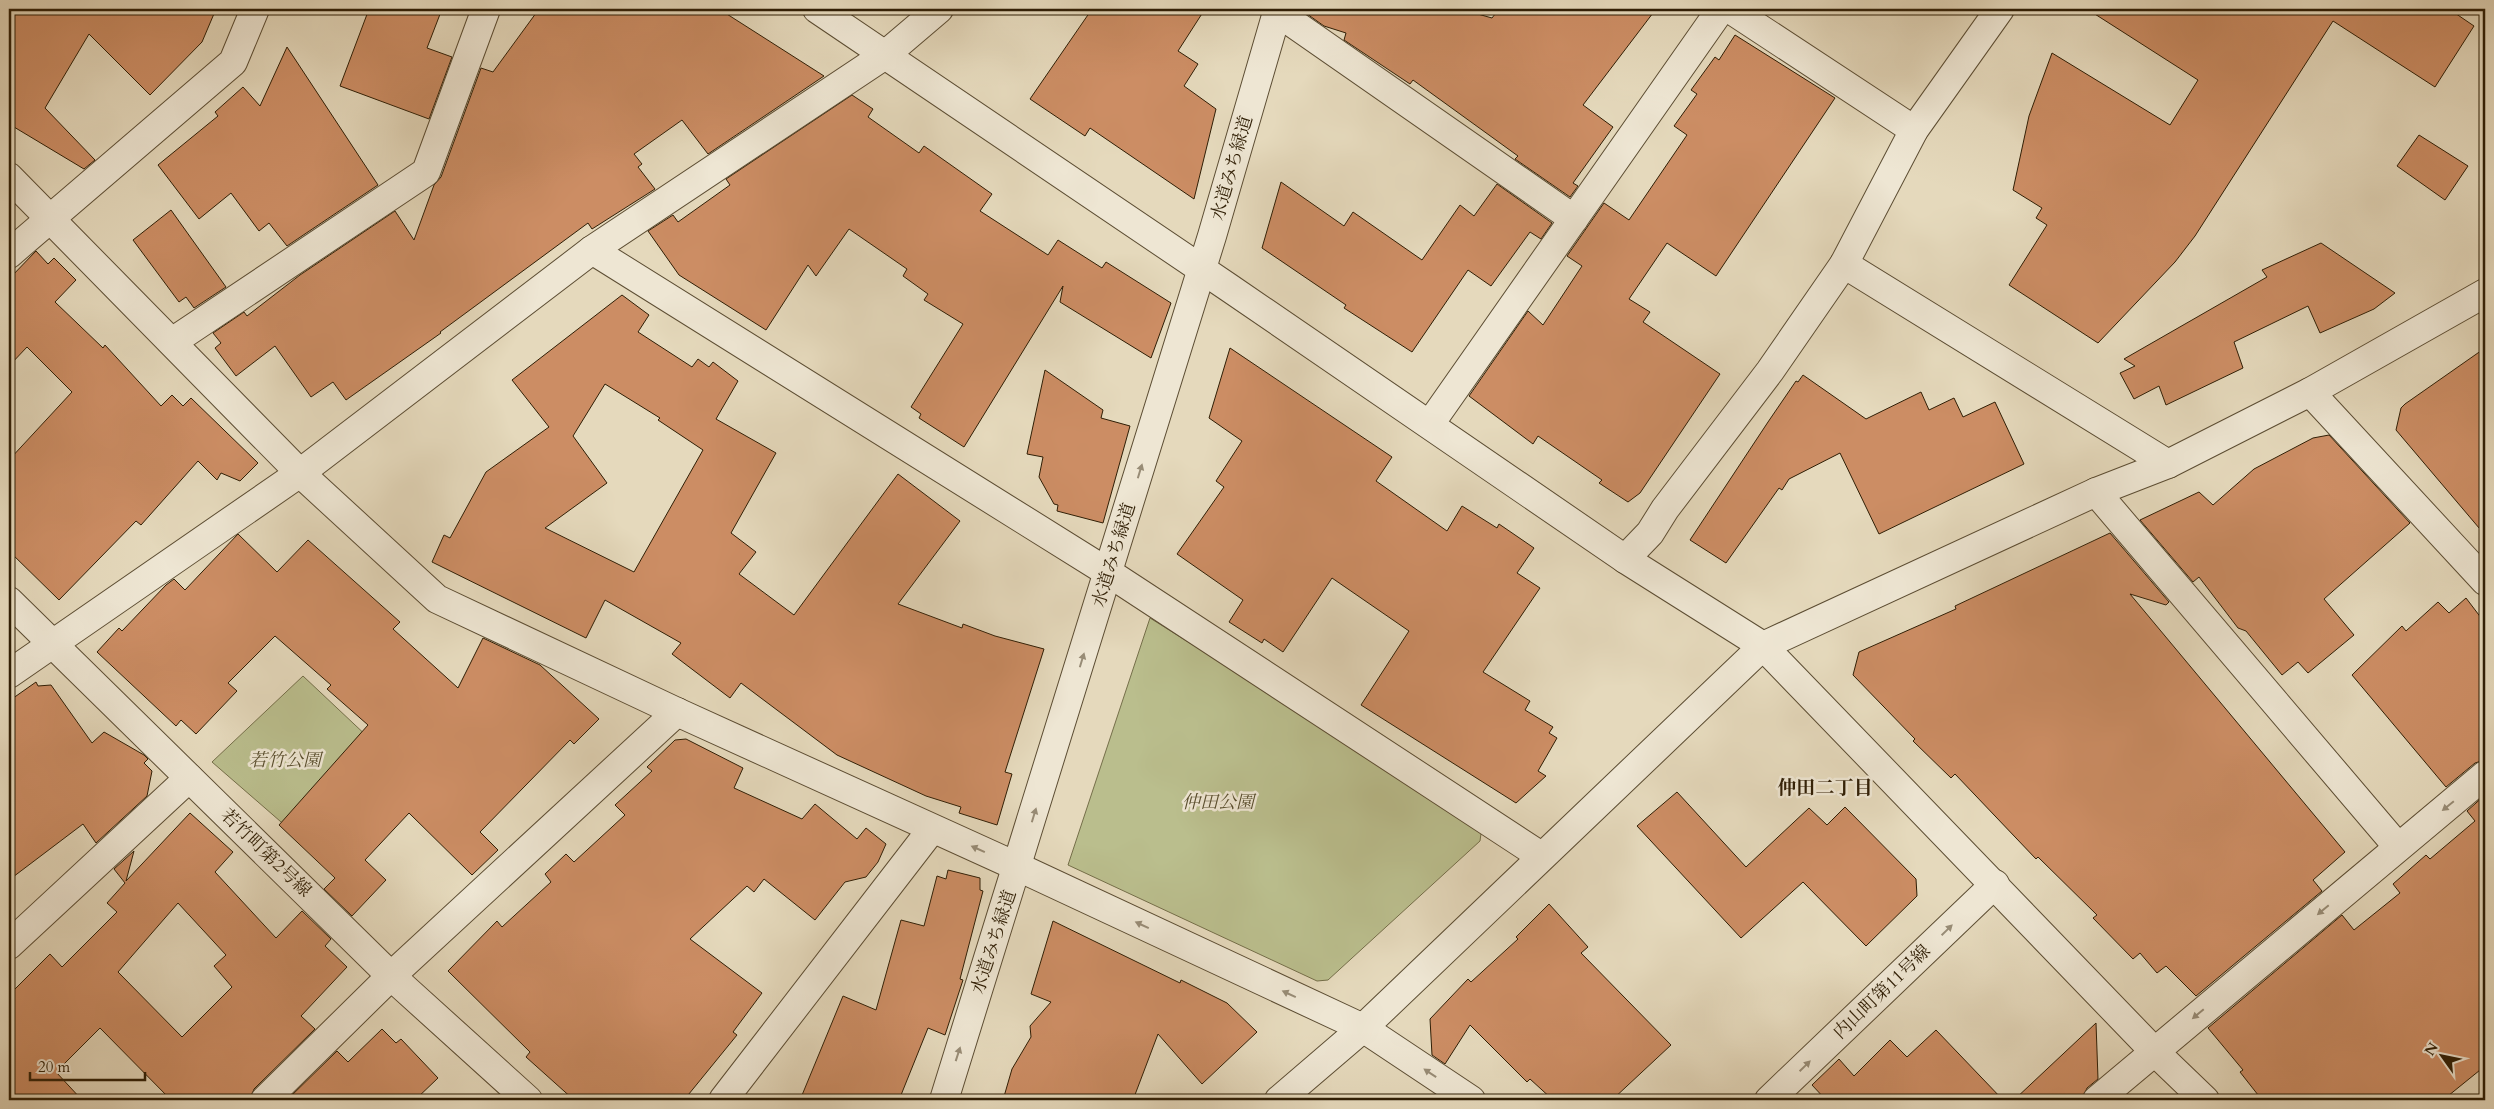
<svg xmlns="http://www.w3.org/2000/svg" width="2494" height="1109" font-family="Cardo,'Noto Serif JP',serif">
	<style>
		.green { fill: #babe8d; stroke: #746e49 }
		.building { fill: #cc8d64; stroke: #2f1e05; fill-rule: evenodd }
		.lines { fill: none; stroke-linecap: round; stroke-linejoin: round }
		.minor-casing { stroke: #5c4d33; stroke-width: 30 }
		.minor { stroke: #eee6d3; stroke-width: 28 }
		.oneway { fill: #988c76 }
		.labels { text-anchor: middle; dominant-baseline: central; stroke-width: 5; stroke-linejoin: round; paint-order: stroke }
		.street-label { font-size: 18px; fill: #2f1e05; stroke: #eee6d3 }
		.park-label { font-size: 18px; font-style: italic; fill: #594e2e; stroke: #eee6d3 }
		.neighbourhood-label { font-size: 19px; font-weight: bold; fill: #2f1e05; stroke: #eee6d3 }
	</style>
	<rect width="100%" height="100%" fill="#e5d9bc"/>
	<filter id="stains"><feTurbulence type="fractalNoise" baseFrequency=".004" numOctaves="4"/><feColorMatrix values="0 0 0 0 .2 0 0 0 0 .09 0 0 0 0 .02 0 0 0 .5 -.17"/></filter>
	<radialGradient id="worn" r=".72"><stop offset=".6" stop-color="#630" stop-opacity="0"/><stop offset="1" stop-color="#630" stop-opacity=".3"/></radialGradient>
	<g class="green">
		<path d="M 1150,618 L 1482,826 L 1480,841 L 1328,980 L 1317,981 L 1068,865 Z"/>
		<path d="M 303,676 L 371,740 L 288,828 L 212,762 Z"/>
	</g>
	<g class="building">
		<path d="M 9,9 L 216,9 L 202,42 L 150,95 L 89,34 L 45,108 L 95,160 L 84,169 L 9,124 Z"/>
		<path d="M 369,9 L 442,9 L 427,48 L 452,57 L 429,119 L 340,86 Z"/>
		<path d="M 539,9 L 719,9 L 824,76 L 708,154 L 682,120 L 634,154 L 642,164 L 638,167 L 655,189 L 592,229 L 588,223 L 440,332 L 441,333 L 346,400 L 333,382 L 311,397 L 275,346 L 236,376 L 215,348 L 221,343 L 213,333 L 244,312 L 247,316 L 300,275 L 395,211 L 414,240 L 434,185 L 441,177 L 481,68 L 493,72 Z"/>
		<path d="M 1092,9 L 1205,9 L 1178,51 L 1198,64 L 1184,86 L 1216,109 L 1194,199 L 1090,128 L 1085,136 L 1030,99 Z"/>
		<path d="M 1300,9 L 1460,9 L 1492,18 L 1499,9 L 1656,9 L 1583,105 L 1613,127 L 1573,183 L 1578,186 L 1570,197 L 1515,159 L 1518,156 L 1413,80 L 1410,84 L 1344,40 L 1346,33 L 1324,26 Z"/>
		<path d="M 2087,9 L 2449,9 L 2474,26 L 2435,87 L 2333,21 L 2195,236 L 2175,262 L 2098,343 L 2009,285 L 2047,225 L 2036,218 L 2042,208 L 2013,190 L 2029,116 L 2052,53 L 2170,125 L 2198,80 Z"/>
		<path d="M 1735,35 L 1835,98 L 1716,276 L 1667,243 L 1629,299 L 1650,312 L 1643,322 L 1720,374 L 1640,493 L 1628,502 L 1599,483 L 1602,480 L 1538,436 L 1533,444 L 1469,396 L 1528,311 L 1543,325 L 1582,266 L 1567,256 L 1604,203 L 1629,220 L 1687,135 L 1674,126 L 1697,94 L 1691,90 L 1715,57 L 1719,60 Z"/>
		<path d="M 287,47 L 378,185 L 287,246 L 269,223 L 259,231 L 231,193 L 199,219 L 158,165 L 218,116 L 215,112 L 243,87 L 260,106 Z"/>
		<path d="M 852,95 L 873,109 L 868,117 L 919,153 L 924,146 L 992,194 L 980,211 L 1048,255 L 1058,240 L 1102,268 L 1106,262 L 1171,303 L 1151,358 L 1060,302 L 1063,286 L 964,447 L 919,418 L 921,414 L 911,407 L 963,324 L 924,300 L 928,294 L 903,276 L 907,269 L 849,229 L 816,276 L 808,265 L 766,330 L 679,275 L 648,231 L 673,215 L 678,222 L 730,185 L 726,179 Z"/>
		<path d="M 2419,135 L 2468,166 L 2445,200 L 2397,166 Z"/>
		<path d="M 1281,182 L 1344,226 L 1353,212 L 1422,260 L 1460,205 L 1474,216 L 1497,184 L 1552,223 L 1541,239 L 1530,232 L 1491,286 L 1468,270 L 1412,352 L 1344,308 L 1346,305 L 1262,248 Z"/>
		<path d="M 171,210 L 226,287 L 194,308 L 186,297 L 179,302 L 133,240 Z"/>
		<path d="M 2321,243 L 2395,293 L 2374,309 L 2320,333 L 2308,306 L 2234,342 L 2243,368 L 2166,405 L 2159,386 L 2134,399 L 2120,373 L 2135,366 L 2124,359 L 2267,277 L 2262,270 Z"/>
		<path d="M 36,251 L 48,264 L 54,258 L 76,280 L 55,302 L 103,348 L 105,345 L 161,406 L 172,395 L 183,406 L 191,398 L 258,463 L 240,481 L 221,473 L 217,480 L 198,461 L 141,525 L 136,521 L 59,600 L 9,551 L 9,460 L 72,392 L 27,347 L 9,366 L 9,279 Z"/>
		<path d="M 622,295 L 649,315 L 638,332 L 692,367 L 698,359 L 709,367 L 713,362 L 738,381 L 716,419 L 776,453 L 731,533 L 756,552 L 739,574 L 794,615 L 898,474 L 960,521 L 898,604 L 962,628 L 963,624 L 995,636 L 1044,649 L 1005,772 L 1012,774 L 997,825 L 959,813 L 961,807 L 926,796 L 837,755 L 741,683 L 730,698 L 672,654 L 681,643 L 605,600 L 586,638 L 432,562 L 444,535 L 450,538 L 486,472 L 549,427 L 512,380 ZM 605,384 L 660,418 L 658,420 L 703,450 L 634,572 L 545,528 L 607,483 L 573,436 Z"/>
		<path d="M 1230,348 L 1392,457 L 1376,481 L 1447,531 L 1462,506 L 1497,528 L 1499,524 L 1534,548 L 1517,573 L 1540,588 L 1483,672 L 1530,701 L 1525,710 L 1553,727 L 1549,733 L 1557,738 L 1538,771 L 1546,776 L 1516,803 L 1361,705 L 1409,631 L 1332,578 L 1283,652 L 1264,639 L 1262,643 L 1229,622 L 1243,600 L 1177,554 L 1224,487 L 1216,481 L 1242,441 L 1209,418 Z"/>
		<path d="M 2485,348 L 2485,535 L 2396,430 L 2401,408 L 2405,404 Z"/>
		<path d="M 1045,370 L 1103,410 L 1101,418 L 1130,426 L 1103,523 L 1057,511 L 1058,505 L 1054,504 L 1039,477 L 1043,457 L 1027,454 Z"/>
		<path d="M 1803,375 L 1866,419 L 1921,392 L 1929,410 L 1954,398 L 1963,417 L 1995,402 L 2024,464 L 1879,534 L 1840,453 L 1789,479 L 1782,490 L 1779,488 L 1726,563 L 1690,540 L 1768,422 L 1796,381 L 1798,382 Z"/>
		<path d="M 2329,435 L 2410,523 L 2324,599 L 2354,635 L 2308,673 L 2298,662 L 2282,675 L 2246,631 L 2238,628 L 2199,577 L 2193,582 L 2140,520 L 2199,492 L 2213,505 L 2254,469 L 2313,438 Z"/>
		<path d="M 2110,533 L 2169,602 L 2166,605 L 2130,594 L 2345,852 L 2313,880 L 2322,891 L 2196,996 L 2166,966 L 2157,973 L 2140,953 L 2133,959 L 2093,918 L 2097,915 L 2038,857 L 2036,859 L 1955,774 L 1951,778 L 1913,741 L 1915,739 L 1853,675 L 1859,652 L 1956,609 L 1955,606 Z"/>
		<path d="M 238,534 L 277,572 L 308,540 L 400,622 L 393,629 L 458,688 L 483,638 L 540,665 L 599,719 L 574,744 L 570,740 L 480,832 L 498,850 L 472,875 L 409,813 L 365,860 L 386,880 L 352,916 L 324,889 L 335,878 L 279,825 L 368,725 L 327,689 L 331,685 L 275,636 L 228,683 L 237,691 L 196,734 L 181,720 L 176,726 L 97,652 L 119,628 L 122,631 L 166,585 L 174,579 L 185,590 Z"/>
		<path d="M 2466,598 L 2485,623 L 2485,760 L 2475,763 L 2446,787 L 2352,675 L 2402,626 L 2406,631 L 2438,602 L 2449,613 Z"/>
		<path d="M 36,682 L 38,686 L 51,685 L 92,743 L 104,732 L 144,755 L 148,759 L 144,763 L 152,771 L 147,796 L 96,843 L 83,824 L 9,880 L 9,701 Z"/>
		<path d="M 686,739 L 743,768 L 734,788 L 802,819 L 815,804 L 857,839 L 866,828 L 886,844 L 878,862 L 866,877 L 845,882 L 815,920 L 764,879 L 754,892 L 747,886 L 690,939 L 762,993 L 733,1032 L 737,1035 L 684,1100 L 574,1100 L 526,1057 L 530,1052 L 448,971 L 497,921 L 502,927 L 551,882 L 545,874 L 566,854 L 574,862 L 625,815 L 615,805 L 652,771 L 647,767 L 675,740 Z"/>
		<path d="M 1677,792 L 1746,867 L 1809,808 L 1827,825 L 1845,807 L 1916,879 L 1917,896 L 1866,946 L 1803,882 L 1741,938 L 1637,826 Z"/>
		<path d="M 2485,795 L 2485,1066 L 2443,1100 L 2262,1100 L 2240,1072 L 2243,1070 L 2208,1028 L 2342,915 L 2354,930 L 2400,893 L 2393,884 L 2426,855 L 2430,859 L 2475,821 L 2467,811 Z"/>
		<path d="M 190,813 L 233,852 L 215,872 L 276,938 L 302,911 L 331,939 L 325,946 L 347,967 L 301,1016 L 315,1029 L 254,1089 L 250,1100 L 171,1100 L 100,1028 L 56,1072 L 82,1100 L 9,1100 L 9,995 L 50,954 L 62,967 L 117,912 L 107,903 L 125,883 L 114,869 L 134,851 L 126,881 ZM 178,903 L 226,955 L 214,966 L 232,987 L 182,1037 L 118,972 Z"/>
		<path d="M 948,870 L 980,878 L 980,890 L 983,891 L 960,979 L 963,980 L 945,1035 L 928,1028 L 899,1100 L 800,1100 L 843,996 L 876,1010 L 901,920 L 924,926 L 937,876 L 946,879 Z"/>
		<path d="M 1549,904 L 1588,947 L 1581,953 L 1671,1045 L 1612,1100 L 1553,1100 L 1530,1079 L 1527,1082 L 1470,1025 L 1445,1064 L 1432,1055 L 1430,1019 L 1468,979 L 1471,982 L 1518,939 L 1516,937 Z"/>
		<path d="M 1053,921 L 1180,983 L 1181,980 L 1227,1003 L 1257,1032 L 1202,1084 L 1158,1034 L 1133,1100 L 1003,1100 L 1012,1069 L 1031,1037 L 1030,1026 L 1051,1002 L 1031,994 Z"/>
		<path d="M 2096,1023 L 2098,1079 L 2087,1088 L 2082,1100 L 2014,1100 Z"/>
		<path d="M 382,1029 L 396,1043 L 401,1039 L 438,1078 L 415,1100 L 287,1100 L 337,1051 L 348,1062 Z"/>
		<path d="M 1936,1030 L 2003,1100 L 1826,1100 L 1812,1085 L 1839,1059 L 1854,1076 L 1890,1040 L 1907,1057 Z"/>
	</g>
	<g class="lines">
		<g class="minor-casing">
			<g id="minor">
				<path d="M 817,9 L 1228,287 L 1625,559 L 1763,646 L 2154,1051 L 2205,1100"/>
				<path d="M 1730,9 L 1914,130"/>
				<path d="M 1277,12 L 1574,219"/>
				<path d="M 9,177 L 300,473 L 437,599 L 677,712 L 1018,867 L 1363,1028 L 1471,1100"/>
				<path d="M 592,250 L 1109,573 L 1541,856"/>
				<path d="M 9,254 L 233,62 L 255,9"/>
				<path d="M 1844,264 L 2168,464"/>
				<path d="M 172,342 L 426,172 L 486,9"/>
				<path d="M 2310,392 L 2485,581"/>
				<path d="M 1430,424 L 1721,9"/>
				<path d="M 2096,492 L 2398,847"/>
				<path d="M 1625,559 L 1650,533 L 1665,509 L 1770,371 L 1844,264 L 1914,130 L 2000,9"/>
				<path d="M 9,601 L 391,976 L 528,1100"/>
				<path d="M 9,674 L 300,473 L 592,250 L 885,55 L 939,9"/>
				<path d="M 9,945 L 189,778"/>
				<path d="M 265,1100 L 391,976 L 677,712"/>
				<path d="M 723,1100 L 932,829"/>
				<path d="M 944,1100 L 1212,236 L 1278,9"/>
				<path d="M 1279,1100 L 1363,1028 L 1763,646 L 2096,492 L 2168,464 L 2310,392 L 2485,293"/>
				<path d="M 1769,1100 L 1995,884"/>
				<path d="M 2097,1100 L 2485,775"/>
			</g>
		</g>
		<use href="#minor" class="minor"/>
	</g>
	<defs><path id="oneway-solid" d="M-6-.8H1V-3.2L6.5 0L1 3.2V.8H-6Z" transform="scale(1.25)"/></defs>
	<g class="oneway">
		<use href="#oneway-solid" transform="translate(1140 471) rotate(-73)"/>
		<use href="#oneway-solid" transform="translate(1082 660) rotate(-73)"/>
		<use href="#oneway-solid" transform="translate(2448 806) rotate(141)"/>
		<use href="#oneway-solid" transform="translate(1034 815) rotate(-73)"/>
		<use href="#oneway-solid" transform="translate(978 849) rotate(-156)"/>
		<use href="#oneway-solid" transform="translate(2323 910) rotate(140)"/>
		<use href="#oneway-solid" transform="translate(1142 925) rotate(-155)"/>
		<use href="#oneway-solid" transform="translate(1947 930) rotate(-44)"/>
		<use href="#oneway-solid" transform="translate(1289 994) rotate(-155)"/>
		<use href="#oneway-solid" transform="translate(2198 1014) rotate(140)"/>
		<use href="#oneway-solid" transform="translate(958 1054) rotate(-72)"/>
		<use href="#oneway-solid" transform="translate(1805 1066) rotate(-44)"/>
		<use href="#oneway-solid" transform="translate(1430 1073) rotate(-146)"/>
	</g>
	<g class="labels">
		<g class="street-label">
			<text transform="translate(1232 168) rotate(-74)">水道みち緑道</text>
			<text transform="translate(1114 555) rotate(-73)">水道みち緑道</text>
			<text transform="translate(266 853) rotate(44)">若竹町第2号線</text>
			<text transform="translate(994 942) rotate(-72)">水道みち緑道</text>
			<text transform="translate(1882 992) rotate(-44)">内山町第11号線</text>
		</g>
		<g class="park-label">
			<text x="285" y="760">若竹公園</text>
			<text x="1218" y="802">仲田公園</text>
		</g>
		<g class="neighbourhood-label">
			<text x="1825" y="788">仲田二丁目</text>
		</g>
	</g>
	<rect width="2494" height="1109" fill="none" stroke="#e5d9bc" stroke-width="30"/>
	<rect x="10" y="10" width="2474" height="1089" fill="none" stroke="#2f1e05" stroke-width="2.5"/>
	<rect x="15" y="15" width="2464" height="1079" fill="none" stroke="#2f1e05"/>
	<g transform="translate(2442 1056) rotate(303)" stroke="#eee6d3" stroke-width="4" paint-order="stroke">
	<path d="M0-4L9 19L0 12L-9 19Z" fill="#2f1e05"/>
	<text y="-8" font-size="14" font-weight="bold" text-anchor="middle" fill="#2f1e05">N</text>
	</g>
	<path d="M30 1072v8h115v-8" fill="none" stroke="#2f1e05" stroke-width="2.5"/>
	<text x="38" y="1072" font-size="15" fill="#2f1e05" stroke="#eee6d3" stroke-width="4" paint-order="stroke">20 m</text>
	<rect width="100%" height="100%" filter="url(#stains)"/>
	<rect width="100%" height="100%" fill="url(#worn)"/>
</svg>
